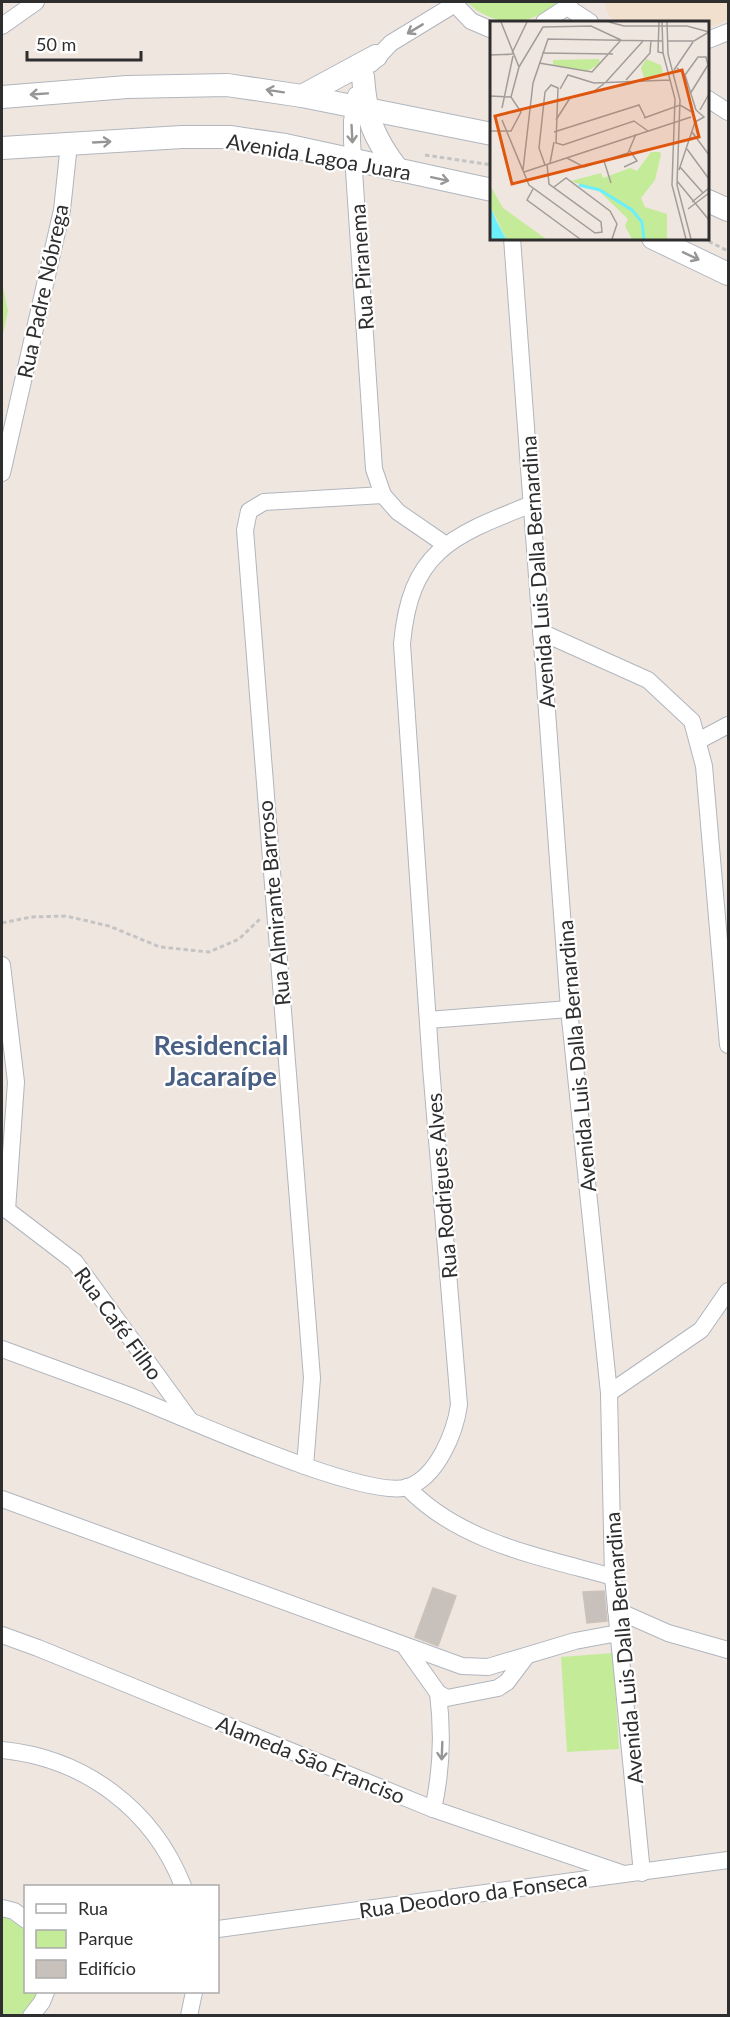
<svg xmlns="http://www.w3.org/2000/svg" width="730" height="2017" font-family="Lato,sans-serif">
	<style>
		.education { fill: #f2e0ce }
		.green { fill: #c4eb98 }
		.building { fill: #c8c1bb; stroke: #ccc2b9; stroke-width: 1.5 }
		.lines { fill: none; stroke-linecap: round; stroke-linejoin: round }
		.minor-casing { stroke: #b0b6be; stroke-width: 18 }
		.secondary-casing { stroke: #b0b6be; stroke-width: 24 }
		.path { stroke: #c4c4c4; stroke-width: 3; stroke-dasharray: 4.5 3; stroke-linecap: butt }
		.minor { stroke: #fff; stroke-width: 16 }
		.secondary { stroke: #fff; stroke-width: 22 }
		.oneway { stroke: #969696 }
		.labels { text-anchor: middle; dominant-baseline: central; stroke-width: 4.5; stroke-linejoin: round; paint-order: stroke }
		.street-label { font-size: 21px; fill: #2e2e2e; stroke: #fff }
		.district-label { font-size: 27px; font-weight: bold; fill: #495f84; stroke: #fff }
		.inset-river { fill: none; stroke: #6beffa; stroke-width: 3 }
		.inset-road { fill: none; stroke: #a29c99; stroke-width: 1.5 }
		.view { fill: #df570e; fill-opacity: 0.15; stroke: #df570e; stroke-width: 3 }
		.inset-edge { fill: none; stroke: #2e2e2e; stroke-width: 3 }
	</style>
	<rect width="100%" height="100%" fill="#f0e6e0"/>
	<path class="education" d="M 604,2 L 728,2 L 728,20 L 708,28 L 708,22 L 617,22 L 609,16 Z"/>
	<g class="green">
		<path d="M 467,2 L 557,2 C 532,27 493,28 467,2 Z"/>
		<path d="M 2,282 L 8,311 L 2,338 Z"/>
		<path d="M 613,1653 L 619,1749 L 567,1752 L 561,1657 Z"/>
		<path d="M 2,1915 L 25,1929 L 26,1992 L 40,1992 L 31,2007 L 21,2015 L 2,2015 Z"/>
	</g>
	<g class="building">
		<path d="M 433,1588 L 456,1596 L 438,1646 L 415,1637 Z"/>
		<path d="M 604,1591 L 607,1621 L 587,1623 L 583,1592 Z"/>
	</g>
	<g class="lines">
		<g class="minor-casing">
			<g id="minor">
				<path d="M 453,2 L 471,21 L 492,30"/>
				<path d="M 567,7 L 590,22"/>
				<path d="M 544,22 L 567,7 L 569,2"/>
				<path d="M 2,26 L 36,2"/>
				<path d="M 708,40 L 728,32"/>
				<path d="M 371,64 L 391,43 L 455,4"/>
				<path d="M 356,95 L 352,121 L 352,141 L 374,469 L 383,495 L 398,512 L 446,545"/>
				<path d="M 708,99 L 728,112"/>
				<path d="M 512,238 L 569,1009 L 609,1393 L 613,1577 L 642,1873"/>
				<path d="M 2,473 L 62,210 L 69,144"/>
				<path d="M 541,632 L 648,680 L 692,721 L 704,766 L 728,1045"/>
				<path d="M 698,741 L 728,725"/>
				<path d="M 2,965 L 16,1082 L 7,1210"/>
				<path d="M 428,1020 L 569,1009"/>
				<path d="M 7,1210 L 75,1262 L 189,1419"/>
				<path d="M 2,1349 C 44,1364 87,1380 130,1396 C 179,1415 366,1501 408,1487 C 437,1477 455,1433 459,1405 L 431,1067 L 402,644 C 410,551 451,536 532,504"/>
				<path d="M 609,1393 L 701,1330 L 728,1291"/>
				<path d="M 305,1466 L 312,1378 L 245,530 L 249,511 L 264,502 L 383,495"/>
				<path d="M 407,1487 C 460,1543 542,1557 613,1577"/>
				<path d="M 2,1499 L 462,1666 L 488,1667 L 575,1641 L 618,1633"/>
				<path d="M 616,1610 L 668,1633 L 728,1650"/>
				<path d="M 2,1635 L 38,1648 L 433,1809 L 624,1874"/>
				<path d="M 406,1648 L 438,1693 L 447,1698 L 498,1688 L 507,1682 L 525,1658"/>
				<path d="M 2,1750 C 84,1758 153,1809 183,1886"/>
				<path d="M 433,1809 C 442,1770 443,1733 438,1693"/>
				<path d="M 2,1908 L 14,1911 L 26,1920"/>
				<path d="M 218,1929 L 728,1860"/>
				<path d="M 31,2016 L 42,2002 L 46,1992"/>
				<path d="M 189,2016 L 194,1992"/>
			</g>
		</g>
		<g class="secondary-casing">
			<g id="secondary">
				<path d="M 363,77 C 366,118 373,137 398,170"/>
				<path d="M 302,96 L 376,56"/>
				<path d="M 2,97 L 127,87 L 227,85 L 302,96 L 492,134"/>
				<path d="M 2,148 L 182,137 L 230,137 L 285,145 L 492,190"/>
				<path d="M 708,201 L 728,210"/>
				<path d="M 653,238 L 728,274"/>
			</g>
		</g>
		<g class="path">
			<path d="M 425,155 L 492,165"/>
			<path d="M 702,238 L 728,251"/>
			<path d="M 2,923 L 31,917 L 66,916 L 109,926 L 160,947 L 209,952 L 239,939 L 261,918"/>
		</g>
		<use href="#minor" class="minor"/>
		<use href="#secondary" class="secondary"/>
	</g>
	<defs><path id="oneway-shaft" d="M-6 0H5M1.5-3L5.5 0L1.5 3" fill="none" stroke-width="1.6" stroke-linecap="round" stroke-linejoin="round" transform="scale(1.5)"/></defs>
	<g class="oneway">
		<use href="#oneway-shaft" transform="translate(415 29) rotate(149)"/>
		<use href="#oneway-shaft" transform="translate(275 91) rotate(-171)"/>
		<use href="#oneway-shaft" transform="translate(39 94) rotate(176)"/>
		<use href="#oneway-shaft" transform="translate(352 134) rotate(87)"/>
		<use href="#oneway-shaft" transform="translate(102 142) rotate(-3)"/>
		<use href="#oneway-shaft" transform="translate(440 179) rotate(12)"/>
		<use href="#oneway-shaft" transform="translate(691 256) rotate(25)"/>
		<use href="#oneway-shaft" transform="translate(442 1751) rotate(92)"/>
	</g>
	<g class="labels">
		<g class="street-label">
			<text transform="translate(319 156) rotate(10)">Avenida Lagoa Juara</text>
			<text transform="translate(361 267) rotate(-94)">Rua Piranema</text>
			<text transform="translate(42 291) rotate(-78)">Rua Padre Nóbrega</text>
			<text transform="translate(537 572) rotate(-94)">Avenida Luis Dalla Bernardina</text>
			<text transform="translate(273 903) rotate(-95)">Rua Almirante Barroso</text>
			<text transform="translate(576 1056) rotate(-95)">Avenida Luis Dalla Bernardina</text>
			<text transform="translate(441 1186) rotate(-95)">Rua Rodrigues Alves</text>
			<text transform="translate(119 1323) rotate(54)">Rua Café Filho</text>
			<text transform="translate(623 1648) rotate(-95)">Avenida Luis Dalla Bernardina</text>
			<text transform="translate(311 1759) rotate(22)">Alameda São Franciso</text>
			<text transform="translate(473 1894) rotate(-8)">Rua Deodoro da Fonseca</text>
		</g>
		<g class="district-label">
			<text x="221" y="1044">Residencial<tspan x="221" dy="31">Jacaraípe</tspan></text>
		</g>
	</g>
	<g transform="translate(490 21)">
		<rect width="219" height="219" fill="#f0e6e0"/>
		<path d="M 109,38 L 110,43 L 97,50 L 63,44 L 63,39 ZM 156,38 L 171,44 L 173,52 L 154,57 L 151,47 ZM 161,131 L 170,131 L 171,134 L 165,159 L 151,177 L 155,186 L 177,193 L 177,218 L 142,218 L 135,205 L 138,198 L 109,170 L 81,160 L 111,152 L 113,157 L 140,147 L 147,150 ZM 0,164 L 13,187 L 56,218 L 16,218 L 0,184 Z" fill="#c4eb98"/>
		<path d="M 0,184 L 6,199 L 16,218 L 0,218 Z" fill="#6beffa"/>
		<path class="inset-river" d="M 89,164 L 110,169 L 142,189 L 152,201 L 154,218"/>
		<path class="inset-road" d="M 11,1 L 29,46 L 53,6 L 101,5 L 131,19M 119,1 L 134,5 L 197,5 L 219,11M 169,1 L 168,31 L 173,32M 172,1 L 173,32 L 185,78 L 182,164 L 196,218M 177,1 L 178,33 L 190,79 L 187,164 L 201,218M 177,20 L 204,20 L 219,11M 22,32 L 37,1M 52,32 L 123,33M 0,34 L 23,33M 49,42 L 102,51 L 131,19M 187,47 L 195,54 L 206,89M 184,49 L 203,21M 195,54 L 208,36 L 216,36 L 218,44 L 200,73M 136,59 L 160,32 L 161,19M 70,68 L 78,54 L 104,62 L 180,59M 0,75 L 21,76 L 31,91 L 21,110 L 0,110M 21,76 L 29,46M 80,77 L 103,71 L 116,61 L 153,20M 12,87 L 23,35M 210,89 L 219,73M 154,97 L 190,84 L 202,91M 12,99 L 39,164 L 105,212 L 112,211 L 111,201 L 59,163 L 57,143M 66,99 L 80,77M 205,101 L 214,96 L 206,89M 64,111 L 149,84 L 155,96M 202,111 L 219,134M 197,128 L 219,158M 77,137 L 94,146 L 138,132 L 146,113M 114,140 L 121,162M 60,142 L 64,121M 55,144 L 49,127 L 55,71 L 61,64 L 68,67 L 66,122 L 73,124 L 144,100 L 158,110M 134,146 L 147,140 L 140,130M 190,146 L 213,172M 33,149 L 43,62 L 58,18 L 172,20M 189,149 L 205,101M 34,151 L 201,96M 187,160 L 219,199M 64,166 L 76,157 L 120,190 L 127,203 L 122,218M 43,168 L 37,179 L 90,218M 202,181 L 219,167M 198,188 L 219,172"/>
		<path class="view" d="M 192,49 L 209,116 L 22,163 L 5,95 Z"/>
		<rect width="219" height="219" class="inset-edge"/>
	</g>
	<rect width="730" height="2017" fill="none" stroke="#2e2e2e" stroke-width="6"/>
	<rect x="24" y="1885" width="195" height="108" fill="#ffffff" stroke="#ababab" stroke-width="1.5"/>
	<rect x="36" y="1904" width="30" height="9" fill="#ffffff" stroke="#ababab" stroke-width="1.5"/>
	<text x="78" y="1915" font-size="18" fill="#2e2e2e">Rua</text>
	<rect x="36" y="1930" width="30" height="18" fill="#c4eb98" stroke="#ababab" stroke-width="1.5"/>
	<text x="78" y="1945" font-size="18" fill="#2e2e2e">Parque</text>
	<rect x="36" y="1960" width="30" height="18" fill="#c8c1bb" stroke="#ababab" stroke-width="1.5"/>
	<text x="78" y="1975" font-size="18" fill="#2e2e2e">Edifício</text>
	<path d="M27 51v9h114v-9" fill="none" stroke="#2e2e2e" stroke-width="3"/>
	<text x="36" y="51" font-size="18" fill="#2e2e2e" stroke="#ffffff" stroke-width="4.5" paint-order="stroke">50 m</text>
</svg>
